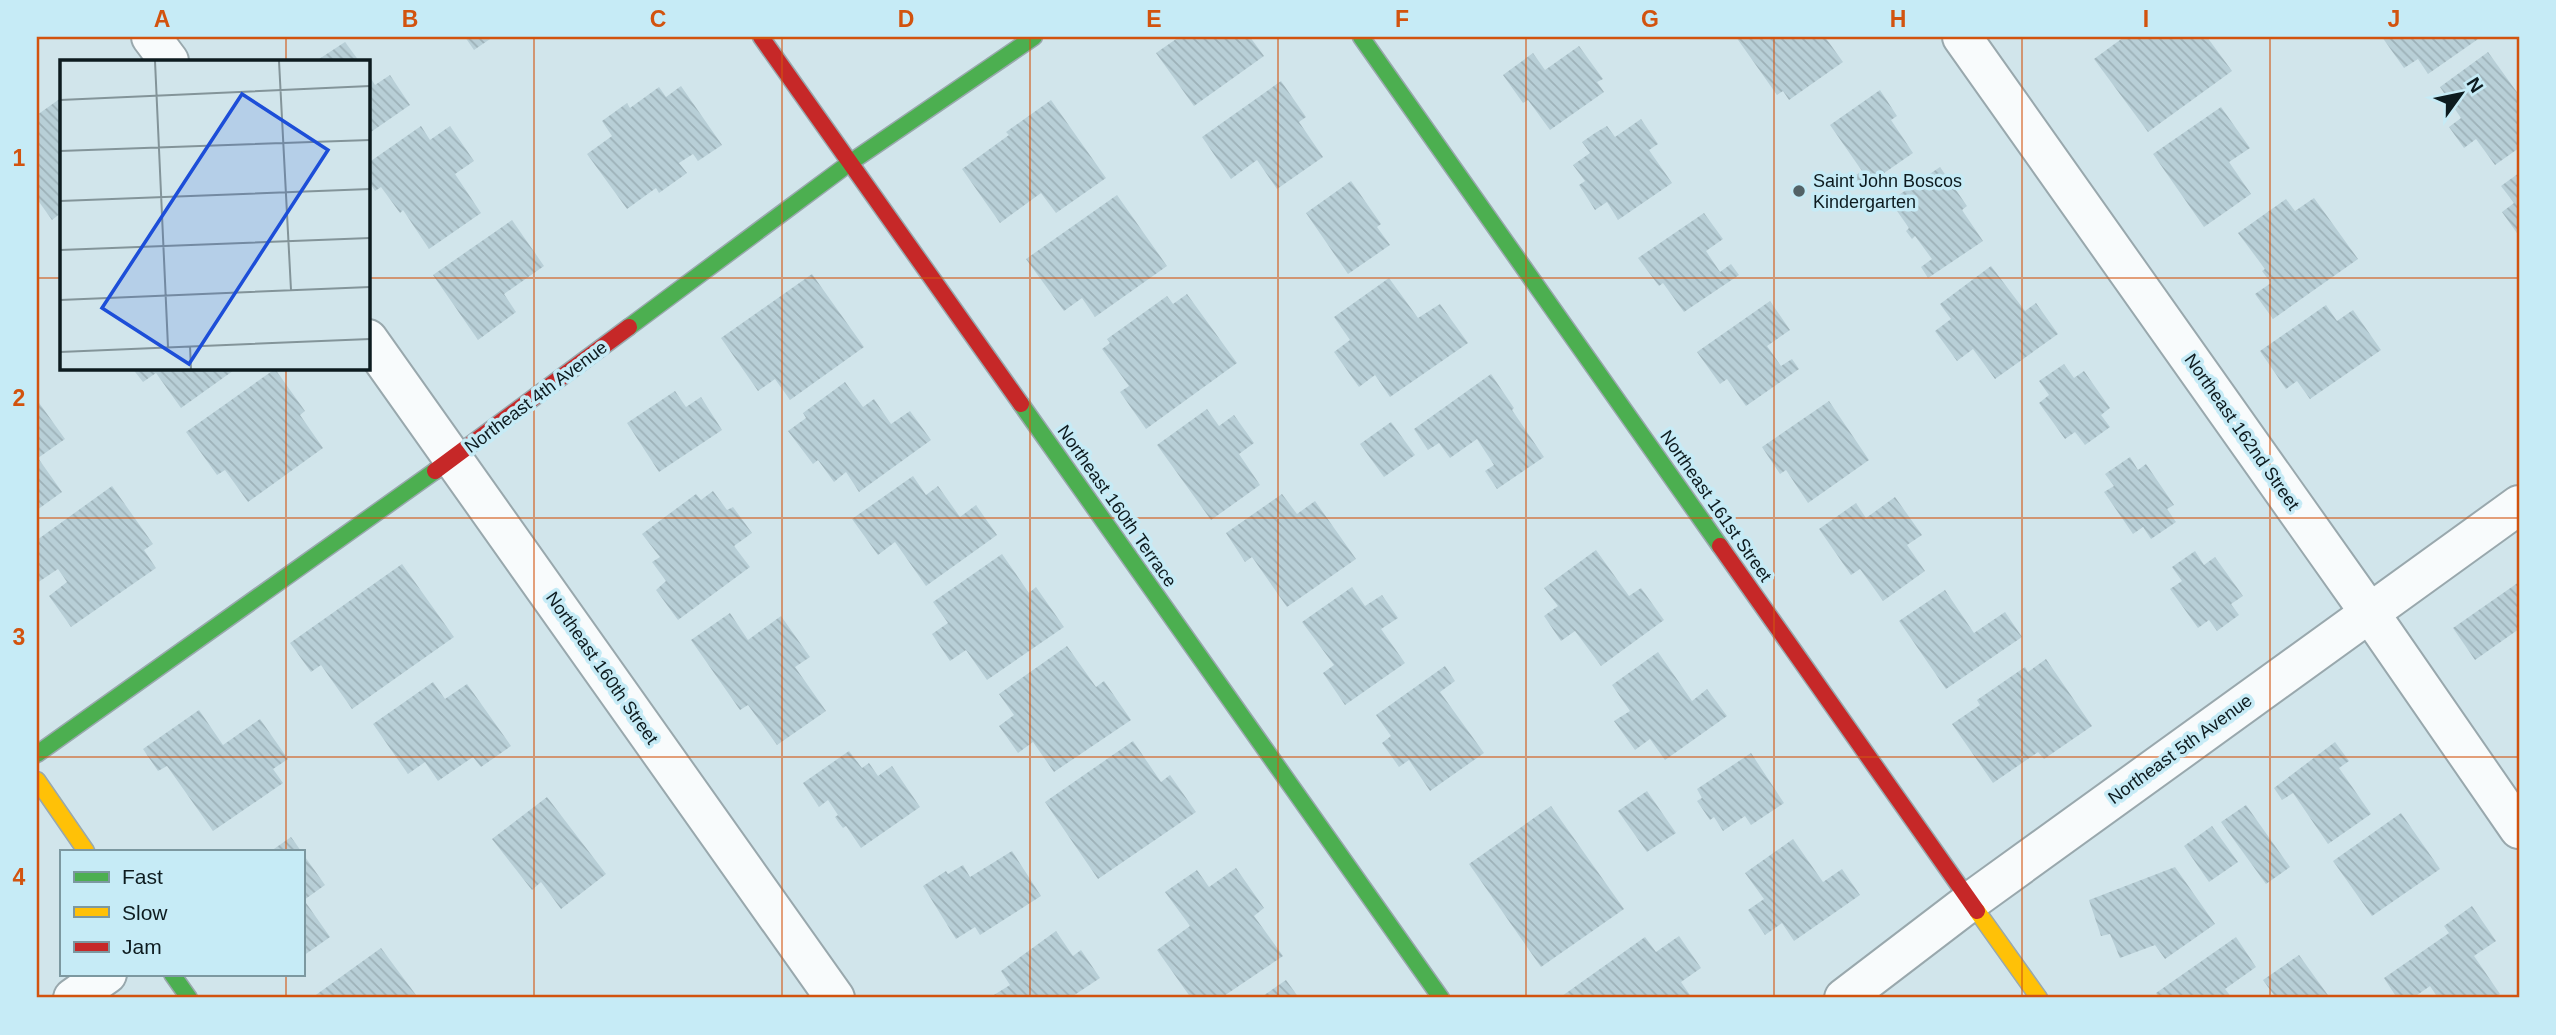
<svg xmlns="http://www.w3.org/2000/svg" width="2556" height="1035" font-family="Arial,sans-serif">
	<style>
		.building { fill: url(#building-back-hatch) }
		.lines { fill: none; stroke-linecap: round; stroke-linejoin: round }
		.street-casing { stroke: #99a8ad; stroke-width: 42 }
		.fast-casing { stroke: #99a8ad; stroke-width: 19 }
		.slow-casing { stroke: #99a8ad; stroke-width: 19 }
		.jam-casing { stroke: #99a8ad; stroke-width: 19 }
		.street { stroke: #f8fbfc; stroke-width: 38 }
		.fast { stroke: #4caf50; stroke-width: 16 }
		.slow { stroke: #ffc107; stroke-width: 16 }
		.jam { stroke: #c62828; stroke-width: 16 }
		.grid { fill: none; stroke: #d2530e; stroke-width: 2; stroke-opacity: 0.55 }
		.poi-dot { fill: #526266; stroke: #c6ebf6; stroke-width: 2.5 }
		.labels { text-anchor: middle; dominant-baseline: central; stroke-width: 7; stroke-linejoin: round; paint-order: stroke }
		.poi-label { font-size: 18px; fill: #0d1b1f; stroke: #c6ebf6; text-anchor: start }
		.street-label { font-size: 18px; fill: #0d1b1f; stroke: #c6ebf6 }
		.inset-road { fill: none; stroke: #839499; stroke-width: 2 }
		.view { fill: #1d4ed8; fill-opacity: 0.15; stroke: #1d4ed8; stroke-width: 3.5 }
		.inset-edge { fill: none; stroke: #0d1b1f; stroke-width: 3.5 }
		.neatline { fill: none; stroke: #d2530e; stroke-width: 2.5 }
		.grid-label { font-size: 23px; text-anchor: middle; font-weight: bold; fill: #d2530e }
	</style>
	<defs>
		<pattern id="building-back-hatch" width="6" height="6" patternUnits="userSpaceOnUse" patternTransform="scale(1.75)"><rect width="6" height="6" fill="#b8cfd7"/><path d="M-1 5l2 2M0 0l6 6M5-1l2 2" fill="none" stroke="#9db1b8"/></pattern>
	</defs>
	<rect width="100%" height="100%" fill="#d1e5eb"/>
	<g class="building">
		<path d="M 465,37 L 493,37 L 474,50 Z"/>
		<path d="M 1179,37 L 1250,37 L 1264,56 L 1194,106 L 1156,53 Z"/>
		<path d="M 1736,37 L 1825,37 L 1843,62 L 1789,100 L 1783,91 L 1777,95 Z"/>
		<path d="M 2124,37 L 2207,37 L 2232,71 L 2148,132 L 2094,59 Z"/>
		<path d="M 2382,37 L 2481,37 L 2428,74 L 2418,59 L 2404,68 Z"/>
		<path d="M 345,42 L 359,61 L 316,61 Z"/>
		<path d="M 1579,46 L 1603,79 L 1597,82 L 1604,92 L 1550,130 L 1528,100 L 1523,103 L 1503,75 L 1533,53 L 1545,70 Z"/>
		<path d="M 2488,52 L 2519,95 L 2519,148 L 2495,165 L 2476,139 L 2464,148 L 2449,127 L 2461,118 L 2440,87 Z"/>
		<path d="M 368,74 L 375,85 L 390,75 L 410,105 L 368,134 Z"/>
		<path d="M 1281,81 L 1306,117 L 1299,122 L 1323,157 L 1277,189 L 1257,160 L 1231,179 L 1202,137 Z"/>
		<path d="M 681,86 L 722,145 L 698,161 L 693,154 L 679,163 L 687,173 L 659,193 L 656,188 L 627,209 L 587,154 L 612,136 L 602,121 L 627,103 L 630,108 L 659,87 L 666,97 Z"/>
		<path d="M 1880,90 L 1897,116 L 1891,120 L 1913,153 L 1861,189 L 1853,177 L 1862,171 L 1830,125 Z"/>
		<path d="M 61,98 L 61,213 L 52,220 L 37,199 L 37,115 Z"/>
		<path d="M 1051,100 L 1106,178 L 1056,213 L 1041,193 L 1000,223 L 962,169 L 1009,135 L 1006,132 Z"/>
		<path d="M 2221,107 L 2250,148 L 2229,162 L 2251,194 L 2204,227 L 2153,154 Z"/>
		<path d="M 1641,119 L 1658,144 L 1649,150 L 1672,183 L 1618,220 L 1607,202 L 1595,210 L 1579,185 L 1585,181 L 1573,165 L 1590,153 L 1582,142 L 1595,133 L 1607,126 L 1615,137 Z"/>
		<path d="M 421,126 L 430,140 L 450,126 L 474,161 L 455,174 L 481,213 L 429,249 L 403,210 L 400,213 L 381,187 L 375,191 L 368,180 L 368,163 Z"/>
		<path d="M 1940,167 L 1967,206 L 1962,210 L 1983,241 L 1928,278 L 1921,267 L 1932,259 L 1915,236 L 1912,239 L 1906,231 L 1909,228 L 1890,201 Z"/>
		<path d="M 2519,173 L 2519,236 L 2502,212 L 2514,203 L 2501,186 Z"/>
		<path d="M 1351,181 L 1381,224 L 1377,227 L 1390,245 L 1348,274 L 1306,213 Z"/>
		<path d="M 1117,195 L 1167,266 L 1095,317 L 1082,298 L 1064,311 L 1026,259 Z"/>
		<path d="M 2314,198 L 2358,259 L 2273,319 L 2255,294 L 2271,283 L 2262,271 L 2265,269 L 2238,233 L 2286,199 L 2295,211 Z"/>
		<path d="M 1704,213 L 1723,239 L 1706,251 L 1720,272 L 1731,264 L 1739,275 L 1684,312 L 1663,283 L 1659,286 L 1638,258 Z"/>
		<path d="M 512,220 L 544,266 L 504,294 L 516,312 L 478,340 L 433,275 Z"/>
		<path d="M 1991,266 L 2025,311 L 2036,303 L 2058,334 L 1995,379 L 1973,349 L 1957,361 L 1935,331 L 1951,319 L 1940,304 Z"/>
		<path d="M 812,274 L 864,347 L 790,400 L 775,379 L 758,391 L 721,338 Z"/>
		<path d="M 1389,278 L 1418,318 L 1440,304 L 1468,343 L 1390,397 L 1375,375 L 1359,387 L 1334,352 L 1350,340 L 1334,317 Z"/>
		<path d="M 1187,294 L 1237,363 L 1146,429 L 1120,392 L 1129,386 L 1102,349 L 1110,343 L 1107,339 L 1167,296 L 1173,304 Z"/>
		<path d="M 1770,301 L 1790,330 L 1767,346 L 1781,366 L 1792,359 L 1799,369 L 1746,406 L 1727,379 L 1720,384 L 1697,352 Z"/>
		<path d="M 2326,305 L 2337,321 L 2353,310 L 2381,350 L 2310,399 L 2297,381 L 2286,389 L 2260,351 Z"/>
		<path d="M 2064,364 L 2074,378 L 2084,371 L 2110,408 L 2101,415 L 2110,427 L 2085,445 L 2075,432 L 2065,439 L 2039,403 L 2049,395 L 2039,381 Z"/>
		<path d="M 132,368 L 237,368 L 181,408 L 156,373 L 143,382 Z"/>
		<path d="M 275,369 L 305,411 L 300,415 L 323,448 L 248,502 L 225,470 L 217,475 L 186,432 Z"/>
		<path d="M 1491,374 L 1514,408 L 1512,410 L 1544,457 L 1497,489 L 1485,471 L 1494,465 L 1477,439 L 1450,458 L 1439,443 L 1428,450 L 1414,429 Z"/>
		<path d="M 845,382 L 863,407 L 874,399 L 891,424 L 910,411 L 931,440 L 859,492 L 846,472 L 834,482 L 818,460 L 813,464 L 788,431 L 806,418 L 803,413 Z"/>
		<path d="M 675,391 L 686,407 L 701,397 L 722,430 L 659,472 L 627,423 Z"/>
		<path d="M 37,400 L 65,439 L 38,458 L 62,492 L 37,510 Z"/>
		<path d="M 1829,401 L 1869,460 L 1808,503 L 1786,470 L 1780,474 L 1762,447 Z"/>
		<path d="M 1207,409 L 1219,426 L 1234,415 L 1254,443 L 1239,454 L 1260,485 L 1211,520 L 1157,445 Z"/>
		<path d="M 1391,422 L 1415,455 L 1384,477 L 1360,444 Z"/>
		<path d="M 2130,457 L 2138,470 L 2146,464 L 2174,505 L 2167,509 L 2176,522 L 2151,539 L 2143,527 L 2133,534 L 2104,492 L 2114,486 L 2105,474 Z"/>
		<path d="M 913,476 L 926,495 L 938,486 L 960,517 L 976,505 L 997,535 L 926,586 L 895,542 L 878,555 L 852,519 Z"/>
		<path d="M 112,486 L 153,544 L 144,550 L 156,568 L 71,627 L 49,596 L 67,582 L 58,569 L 37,583 L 37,540 Z"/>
		<path d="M 713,491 L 727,510 L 733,507 L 752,533 L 734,546 L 750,567 L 678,620 L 656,590 L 666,581 L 652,562 L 660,557 L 642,534 L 696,494 L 701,500 Z"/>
		<path d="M 1282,494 L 1297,514 L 1315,501 L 1356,559 L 1287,607 L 1252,557 L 1245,562 L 1226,533 Z"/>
		<path d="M 1895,497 L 1922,535 L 1907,545 L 1925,571 L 1883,601 L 1860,569 L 1851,575 L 1819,529 L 1856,503 L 1866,518 Z"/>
		<path d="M 1596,550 L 1629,596 L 1641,588 L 1664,620 L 1601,666 L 1575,631 L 1561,641 L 1544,616 L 1558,606 L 1544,588 Z"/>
		<path d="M 2195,551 L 2204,565 L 2215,557 L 2243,596 L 2231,604 L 2239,615 L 2217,631 L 2209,620 L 2198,628 L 2170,589 L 2182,581 L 2172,567 Z"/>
		<path d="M 1002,554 L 1029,593 L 1036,587 L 1064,627 L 987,680 L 966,650 L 950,661 L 932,634 L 948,623 L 933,602 Z"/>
		<path d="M 402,564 L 454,637 L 352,709 L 321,665 L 311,672 L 290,643 Z"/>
		<path d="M 2519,582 L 2519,629 L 2475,660 L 2453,628 Z"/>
		<path d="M 1352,587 L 1365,606 L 1382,595 L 1398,618 L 1381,629 L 1405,663 L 1345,705 L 1323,673 L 1334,665 L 1302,622 Z"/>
		<path d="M 1945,590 L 1974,633 L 2005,612 L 2022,637 L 1946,689 L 1899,621 Z"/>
		<path d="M 730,613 L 748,640 L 781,616 L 810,657 L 795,667 L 826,711 L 777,745 L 748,705 L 740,710 L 691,640 Z"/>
		<path d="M 1067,646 L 1096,687 L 1104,681 L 1131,720 L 1054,772 L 1033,742 L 1018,753 L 999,726 L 1014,715 L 999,694 Z"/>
		<path d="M 1658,652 L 1692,701 L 1707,689 L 1727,716 L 1665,760 L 1650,739 L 1635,750 L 1614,721 L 1630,711 L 1612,685 Z"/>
		<path d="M 2046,659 L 2092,726 L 2044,759 L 2038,752 L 1993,783 L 1952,724 L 1980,705 L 1977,700 L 2025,667 L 2028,672 Z"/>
		<path d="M 1445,666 L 1455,681 L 1440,692 L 1484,753 L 1430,791 L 1409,760 L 1399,767 L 1382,743 L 1391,736 L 1376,715 Z"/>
		<path d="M 433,682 L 445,699 L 467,684 L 511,746 L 481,767 L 473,757 L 438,781 L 425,762 L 408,774 L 373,724 Z"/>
		<path d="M 199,710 L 223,745 L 260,719 L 288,759 L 273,769 L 283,783 L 213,831 L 167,766 L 158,771 L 143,749 Z"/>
		<path d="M 1133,741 L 1161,782 L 1170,775 L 1196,812 L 1098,879 L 1045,802 Z"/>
		<path d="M 2335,742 L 2349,761 L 2339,768 L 2371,814 L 2328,844 L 2293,793 L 2282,800 L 2274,788 Z"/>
		<path d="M 849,751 L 862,768 L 869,763 L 878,776 L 892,766 L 920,807 L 861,848 L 846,826 L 843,828 L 839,823 L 835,817 L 838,815 L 828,800 L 819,807 L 803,783 Z"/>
		<path d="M 1751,753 L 1784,803 L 1751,825 L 1745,816 L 1723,831 L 1714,817 L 1710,820 L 1697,801 L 1702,798 L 1697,789 Z"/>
		<path d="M 1647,791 L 1676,833 L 1647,852 L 1618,811 Z"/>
		<path d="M 547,797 L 606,874 L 561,909 L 541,882 L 532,890 L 492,839 Z"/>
		<path d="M 2246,805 L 2290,867 L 2266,884 L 2221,822 Z"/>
		<path d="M 1551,806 L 1624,909 L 1541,967 L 1469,864 Z"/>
		<path d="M 2401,813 L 2440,869 L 2372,916 L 2333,861 Z"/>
		<path d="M 2212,826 L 2238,862 L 2209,882 L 2184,846 Z"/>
		<path d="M 291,837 L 301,851 L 271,851 Z"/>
		<path d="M 1793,839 L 1823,882 L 1842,869 L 1860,895 L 1794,941 L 1782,923 L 1765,935 L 1748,910 L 1764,899 L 1745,873 Z"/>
		<path d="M 1012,851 L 1041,896 L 980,935 L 975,927 L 956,939 L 923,886 L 946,871 L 948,874 L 963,865 L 970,877 Z"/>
		<path d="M 303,854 L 325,885 L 304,900 L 330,937 L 303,956 Z"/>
		<path d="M 2175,867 L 2215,924 L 2165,959 L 2155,945 L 2120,958 L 2110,934 L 2101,936 L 2089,900 Z"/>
		<path d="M 1236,868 L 1264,908 L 1254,916 L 1283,956 L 1221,998 L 1191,998 L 1157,950 L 1190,926 L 1165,892 L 1197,870 L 1209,887 Z"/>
		<path d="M 2472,906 L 2496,941 L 2474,956 L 2500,994 L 2495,998 L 2438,998 L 2430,986 L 2413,998 L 2397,998 L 2384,978 L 2449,933 L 2444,926 Z"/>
		<path d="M 1056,931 L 1073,956 L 1081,950 L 1100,978 L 1070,998 L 989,998 L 1010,985 L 1001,971 Z"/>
		<path d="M 1679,936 L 1701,968 L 1681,982 L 1692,998 L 1563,998 L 1562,996 L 1645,937 L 1656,952 Z"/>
		<path d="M 2236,937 L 2256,967 L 2225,989 L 2232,998 L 2159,998 L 2156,993 Z"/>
		<path d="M 381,948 L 416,995 L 412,998 L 315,998 L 313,997 Z"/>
		<path d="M 2299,955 L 2330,998 L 2276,998 L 2263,980 Z"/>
		<path d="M 1286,980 L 1299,998 L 1260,998 Z"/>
	</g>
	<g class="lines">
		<g class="street-casing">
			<g id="street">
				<path d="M 151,37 L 169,61"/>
				<path d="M 1962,37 L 2369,612 L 2519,829"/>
				<path d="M 368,339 L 835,998"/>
				<path d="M 73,998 L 107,974"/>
				<path d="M 1844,998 L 1971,901 L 2519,505"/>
			</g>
		</g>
		<g class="fast-casing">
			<g id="fast">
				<path d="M 1361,37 L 1720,546"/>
				<path d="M 629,327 L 851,162 L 1034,37"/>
				<path d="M 1021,404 L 1441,998"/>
				<path d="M 37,754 L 435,471"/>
				<path d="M 172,974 L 189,998"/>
			</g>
		</g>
		<g class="slow-casing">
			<g id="slow">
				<path d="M 37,780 L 86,851"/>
				<path d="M 1977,911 L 2039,998"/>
			</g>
		</g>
		<g class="jam-casing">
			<g id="jam">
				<path d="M 761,37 L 1021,404"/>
				<path d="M 435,471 L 629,327"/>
				<path d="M 1720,546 L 1977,911"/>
			</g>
		</g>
		<use href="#street" class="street"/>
		<use href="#fast" class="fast"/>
		<use href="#slow" class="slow"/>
		<use href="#jam" class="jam"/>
	</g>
	<path class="grid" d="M 286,37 L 286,61M 534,37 L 534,998M 782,37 L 782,998M 1030,37 L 1030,998M 1278,37 L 1278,998M 1526,37 L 1526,998M 1774,37 L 1774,998M 2022,37 L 2022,998M 2270,37 L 2270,998M 37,278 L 61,278M 368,278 L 2519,278M 286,368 L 286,851M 37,518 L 2519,518M 37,757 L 2519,757M 286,974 L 286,998"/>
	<circle class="poi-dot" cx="1799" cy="191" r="7"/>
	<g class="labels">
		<g class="poi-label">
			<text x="1813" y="181">Saint John Boscos<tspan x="1813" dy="21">Kindergarten</tspan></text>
		</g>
		<g class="street-label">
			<text transform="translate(536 397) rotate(-37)">Northeast 4th Avenue</text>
			<text transform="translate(2242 432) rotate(55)">Northeast 162nd Street</text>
			<text transform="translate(1117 506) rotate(55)">Northeast 160th Terrace</text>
			<text transform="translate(1716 506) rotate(55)">Northeast 161st Street</text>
			<text transform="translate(602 668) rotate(55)">Northeast 160th Street</text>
			<text transform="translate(2180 749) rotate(-36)">Northeast 5th Avenue</text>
		</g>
	</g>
	<g transform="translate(60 60)">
		<rect width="310" height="310" fill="#d1e5eb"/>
		<path class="inset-road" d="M 95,1 L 108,287M 219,1 L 231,230M 0,40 L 310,26M 0,91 L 310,80M 0,141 L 310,129M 0,190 L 310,178M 0,240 L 310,227M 130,286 L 131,309M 0,292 L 310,279"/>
		<path class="view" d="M 182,34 L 268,90 L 129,304 L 42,248 Z"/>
		<rect width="310" height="310" class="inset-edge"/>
	</g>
	<rect width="2556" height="1035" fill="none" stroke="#c6ebf6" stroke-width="77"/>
	<rect x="60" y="850" width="245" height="126" fill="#c6ebf6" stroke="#7c98a0" stroke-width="2"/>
	<rect x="74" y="872" width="35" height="10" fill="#4caf50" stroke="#7c98a0" stroke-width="2"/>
	<text x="122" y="884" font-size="21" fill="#0d1b1f">Fast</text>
	<rect x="74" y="907" width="35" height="10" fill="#ffc107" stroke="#7c98a0" stroke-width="2"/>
	<text x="122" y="920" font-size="21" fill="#0d1b1f">Slow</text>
	<rect x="74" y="942" width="35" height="10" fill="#c62828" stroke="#7c98a0" stroke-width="2"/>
	<text x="122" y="954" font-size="21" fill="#0d1b1f">Jam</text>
	<g transform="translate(2461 94) rotate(57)" stroke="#c6ebf6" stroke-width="5" paint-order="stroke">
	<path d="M0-5L12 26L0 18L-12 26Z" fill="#0d1b1f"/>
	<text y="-10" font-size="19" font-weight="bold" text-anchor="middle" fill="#0d1b1f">N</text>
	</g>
	<rect x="38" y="38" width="2480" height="958" class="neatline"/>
	<g class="grid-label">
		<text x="162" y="27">A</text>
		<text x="410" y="27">B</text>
		<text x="658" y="27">C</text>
		<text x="906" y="27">D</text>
		<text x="1154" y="27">E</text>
		<text x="1402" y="27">F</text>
		<text x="1650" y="27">G</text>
		<text x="1898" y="27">H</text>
		<text x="2146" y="27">I</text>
		<text x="2394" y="27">J</text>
		<text x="19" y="166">1</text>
		<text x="19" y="406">2</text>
		<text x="19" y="645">3</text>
		<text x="19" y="885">4</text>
	</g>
</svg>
